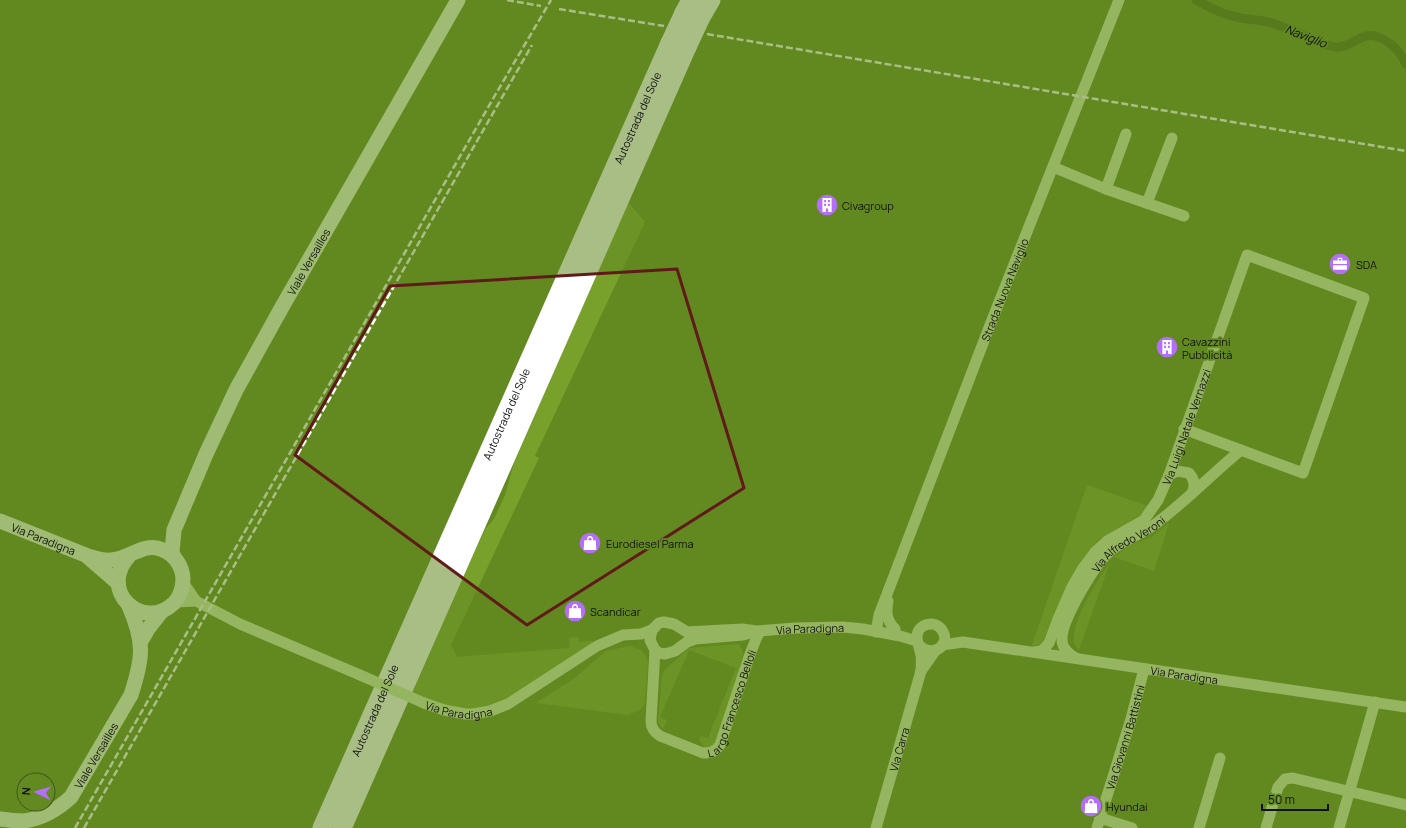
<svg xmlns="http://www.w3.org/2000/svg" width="1406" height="828" font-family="Manrope,sans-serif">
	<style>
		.green { fill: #78a12b }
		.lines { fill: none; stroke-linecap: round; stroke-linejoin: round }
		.canal { stroke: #4a6817; stroke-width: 9 }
		.street { stroke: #d5eaad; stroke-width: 11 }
		.secondary { stroke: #ecf8d8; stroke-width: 15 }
		.highway { stroke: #fff; stroke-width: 19 }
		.rail { stroke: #fff; stroke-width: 2.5; stroke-dasharray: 7 3; stroke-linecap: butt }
		.street-bridge { stroke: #d5eaad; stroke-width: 11 }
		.highway-bridge { stroke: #fff; stroke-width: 19 }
		.marked { fill: none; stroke: #601a1a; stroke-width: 3; stroke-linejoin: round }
		.labels { text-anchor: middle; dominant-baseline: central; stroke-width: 3.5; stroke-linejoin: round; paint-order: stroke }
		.street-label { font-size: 11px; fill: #111; stroke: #638921 }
		.poi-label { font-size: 11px; fill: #111; stroke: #638921; text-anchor: start }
		.water-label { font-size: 12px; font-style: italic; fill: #111; stroke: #638921 }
	</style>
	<rect width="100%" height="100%" fill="#638921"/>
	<g class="green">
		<path d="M 628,202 L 645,222 L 535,456 L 539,458 L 451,645 L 457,657 L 570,648 L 569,638 L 578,637 L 579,642 L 592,641 L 592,643 L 502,702 L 472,710 L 441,705 L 413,692 L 477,546 L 486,528 L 494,519 L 505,495 L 514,463 Z"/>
		<path d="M 1087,485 L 1148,506 L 1139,516 L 1098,540 L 1081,561 L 1056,609 L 1041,646 L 1032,645 Z"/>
		<path d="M 1169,523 L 1154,571 L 1114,557 L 1132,544 L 1150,538 Z"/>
		<path d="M 1110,562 L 1079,650 C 1077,648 1075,645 1074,642 C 1072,618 1098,581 1110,562 Z"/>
		<path d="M 739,644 L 743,653 L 721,738 L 713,747 L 705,748 L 699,740 L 701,736 L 708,738 L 736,668 L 689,650 L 660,717 L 667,720 L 663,729 L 658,722 L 662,676 L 665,670 L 689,648 Z"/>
		<path d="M 630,646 L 641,650 L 646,656 L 648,663 L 645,703 L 640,710 L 628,715 L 536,703 L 575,678 L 606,651 Z"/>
	</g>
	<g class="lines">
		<path class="canal" d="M 1196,0 C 1210,8 1225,15 1241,18 C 1253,20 1264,20 1275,24 C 1293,29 1317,44 1335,47 C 1350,49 1361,32 1375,36 C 1389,40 1400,51 1406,64"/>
		<g class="street">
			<path d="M 1053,167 L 1106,189 L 1184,216"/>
			<path d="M 1106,189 L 1126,134"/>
			<path d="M 1147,203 L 1172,138"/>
			<path d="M 1169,475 L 1177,471 L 1189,473 C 1194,479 1196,486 1192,493"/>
			<path d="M 196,601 L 240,624 L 360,675"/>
			<path d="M 888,601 C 886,612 886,620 895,629"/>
			<path d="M 171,606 L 176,602 L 196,601 L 183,582"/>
			<path id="s1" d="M 757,631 L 743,635 L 695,639 L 687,642 L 675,651 L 665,654 L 659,653 L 655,650 L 650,640 L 652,630 L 659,623 L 664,622 L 674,624 L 687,632 L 742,629 L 757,631 L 796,628 L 843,627 L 863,629 L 900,636 L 917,641"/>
			<path id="s2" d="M 876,632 L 879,615 L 990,325 L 1119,0"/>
			<path d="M 919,645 C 932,659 952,645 942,630 C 935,619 917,624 917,637 C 917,643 920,649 921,655 C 922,660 921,666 921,671"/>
			<path id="s3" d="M 942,645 L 963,642 L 1406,707"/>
			<path id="s4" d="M 655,650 L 651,721 C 651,728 654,732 660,736 L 703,753 C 711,753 715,752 720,745 L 749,657 L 756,639 L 760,631"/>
			<path id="s5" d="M 1034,652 L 1042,651 L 1049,643 L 1058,619 L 1072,587 L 1083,568 L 1095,552 L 1107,541 L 1144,520 L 1158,500 L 1169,475 L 1247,255 L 1364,298 L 1303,473 L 1184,429"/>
			<path id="s6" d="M 1076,658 C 1069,655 1062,648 1062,640 C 1061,621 1093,568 1107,554 C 1121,540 1142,535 1158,522 C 1187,500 1213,473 1241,450"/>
			<path id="s7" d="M 424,703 L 444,710 L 465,714 L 473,714 L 490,711 L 508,704 L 597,646 L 623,635 L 641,634 L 652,630"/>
			<path d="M 1100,818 L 1132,828"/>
			<path id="s8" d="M 876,828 L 921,671 L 935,651"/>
			<path id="s9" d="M 1097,828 L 1131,719 L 1144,669"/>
			<path d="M 1199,828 L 1220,758"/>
			<path d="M 1266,828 L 1278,787 L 1285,779 L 1293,778 L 1406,805"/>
			<path d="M 1339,828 L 1375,702"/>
		</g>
		<g class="secondary">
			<path id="s10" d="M 0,521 L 88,556 C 95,558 103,561 111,560 C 130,559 144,541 163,550 C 175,555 182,566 183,578 C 183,588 180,597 174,603 C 143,633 96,590 130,555"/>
			<path d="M 88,557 L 118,583"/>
			<path id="s11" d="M 174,557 L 172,552 L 174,530 L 206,454 L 236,390 L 282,307 L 458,0"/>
			<path d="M 141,641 L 148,629 L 162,611"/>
			<path id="s12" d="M 0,819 C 7,820 15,821 23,821 C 41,819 58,809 71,797 L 131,695 C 143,658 145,643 129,606"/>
		</g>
		<g class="highway">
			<path d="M 684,13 L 691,0"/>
			<path d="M 701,17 L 711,0"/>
			<path id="s13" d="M 322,828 L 670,43"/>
			<path d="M 342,828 L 687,47"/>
		</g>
		<g class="rail">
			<path d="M 507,0 L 541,6"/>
			<path d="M 559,9 L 664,26"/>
			<path d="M 707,34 L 1406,151"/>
			<path d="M 75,828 L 494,97 L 551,0"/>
			<path d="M 84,828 L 532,45"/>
		</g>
		<path class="street-bridge" d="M 360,675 L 424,703"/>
		<g class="highway-bridge">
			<path d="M 670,43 L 684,13"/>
			<path d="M 687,47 L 701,17"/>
		</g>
	</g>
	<path d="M0 0H1406V828H0ZM 677,269 L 744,488 L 527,625 L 295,455 L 390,286 Z" fill="#638921" fill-opacity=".55" fill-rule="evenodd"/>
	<path class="marked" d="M 677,269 L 744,488 L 527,625 L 295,455 L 390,286 Z"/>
	<defs>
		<g id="building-disc" transform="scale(1.15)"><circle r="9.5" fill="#b46ef7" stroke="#638921"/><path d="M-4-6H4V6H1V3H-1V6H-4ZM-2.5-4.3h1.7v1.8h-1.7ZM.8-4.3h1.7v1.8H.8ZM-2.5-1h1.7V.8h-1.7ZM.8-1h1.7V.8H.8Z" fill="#fff"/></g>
		<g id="office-disc" transform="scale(1.15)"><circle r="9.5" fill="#b46ef7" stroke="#638921"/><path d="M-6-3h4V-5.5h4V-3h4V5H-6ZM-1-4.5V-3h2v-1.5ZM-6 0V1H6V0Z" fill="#fff"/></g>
		<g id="shop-disc" transform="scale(1.15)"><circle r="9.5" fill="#b46ef7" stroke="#638921"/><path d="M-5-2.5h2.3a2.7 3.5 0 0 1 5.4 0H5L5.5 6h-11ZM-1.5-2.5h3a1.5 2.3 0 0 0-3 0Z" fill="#fff"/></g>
	</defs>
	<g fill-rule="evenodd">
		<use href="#building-disc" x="827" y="205"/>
		<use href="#office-disc" x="1340" y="264"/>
		<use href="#building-disc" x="1167" y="347"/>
		<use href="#shop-disc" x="590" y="543"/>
		<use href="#shop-disc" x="575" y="611"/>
		<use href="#shop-disc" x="1091" y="806"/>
	</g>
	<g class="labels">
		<g class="street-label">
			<text stroke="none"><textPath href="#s13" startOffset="777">Autostrada del Sole</textPath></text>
			<text stroke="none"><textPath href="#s11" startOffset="328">Viale Versailles</textPath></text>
			<text stroke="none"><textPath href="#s2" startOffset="366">Strada Nuova Naviglio</textPath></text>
			<text stroke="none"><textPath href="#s13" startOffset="453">Autostrada del Sole</textPath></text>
			<text stroke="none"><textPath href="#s5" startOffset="283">Via Luigi Natale Vernazzi</textPath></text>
			<text stroke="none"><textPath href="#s10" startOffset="47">Via Paradigna</textPath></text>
			<text stroke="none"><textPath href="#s6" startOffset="145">Via Alfredo Veroni</textPath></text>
			<text stroke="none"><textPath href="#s1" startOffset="293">Via Paradigna</textPath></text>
			<text stroke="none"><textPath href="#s3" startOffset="245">Via Paradigna</textPath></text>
			<text stroke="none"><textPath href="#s4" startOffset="198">Largo Francesco Belloli</textPath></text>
			<text stroke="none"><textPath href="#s7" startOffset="36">Via Paradigna</textPath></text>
			<text stroke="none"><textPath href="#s13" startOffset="129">Autostrada del Sole</textPath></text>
			<text stroke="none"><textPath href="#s9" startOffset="95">Via Giovanni Battistini</textPath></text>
			<text stroke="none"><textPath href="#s8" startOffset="82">Via Carra</textPath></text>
			<text stroke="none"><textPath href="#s12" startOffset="126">Viale Versailles</textPath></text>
		</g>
		<g class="poi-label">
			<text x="842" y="205">Civagroup</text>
			<text x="1356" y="264">SDA</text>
			<text x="1182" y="341">Cavazzini<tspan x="1182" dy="13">Pubblicità</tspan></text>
			<text x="606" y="543">Eurodiesel Parma</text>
			<text x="590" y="611">Scandicar</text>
			<text x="1106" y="806">Hyundai</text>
		</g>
		<g class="water-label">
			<text transform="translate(1306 36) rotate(21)">Naviglio</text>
		</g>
	</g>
	<g transform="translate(36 792) rotate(275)"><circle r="19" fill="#638921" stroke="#42591b"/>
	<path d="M0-3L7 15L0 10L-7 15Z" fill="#b46ef7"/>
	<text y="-6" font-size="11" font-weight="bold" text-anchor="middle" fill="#111111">N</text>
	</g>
	<path d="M1262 804v6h66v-6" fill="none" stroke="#111111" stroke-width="2"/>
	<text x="1268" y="804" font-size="12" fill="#111111" stroke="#638921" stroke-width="3" paint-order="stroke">50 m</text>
</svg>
